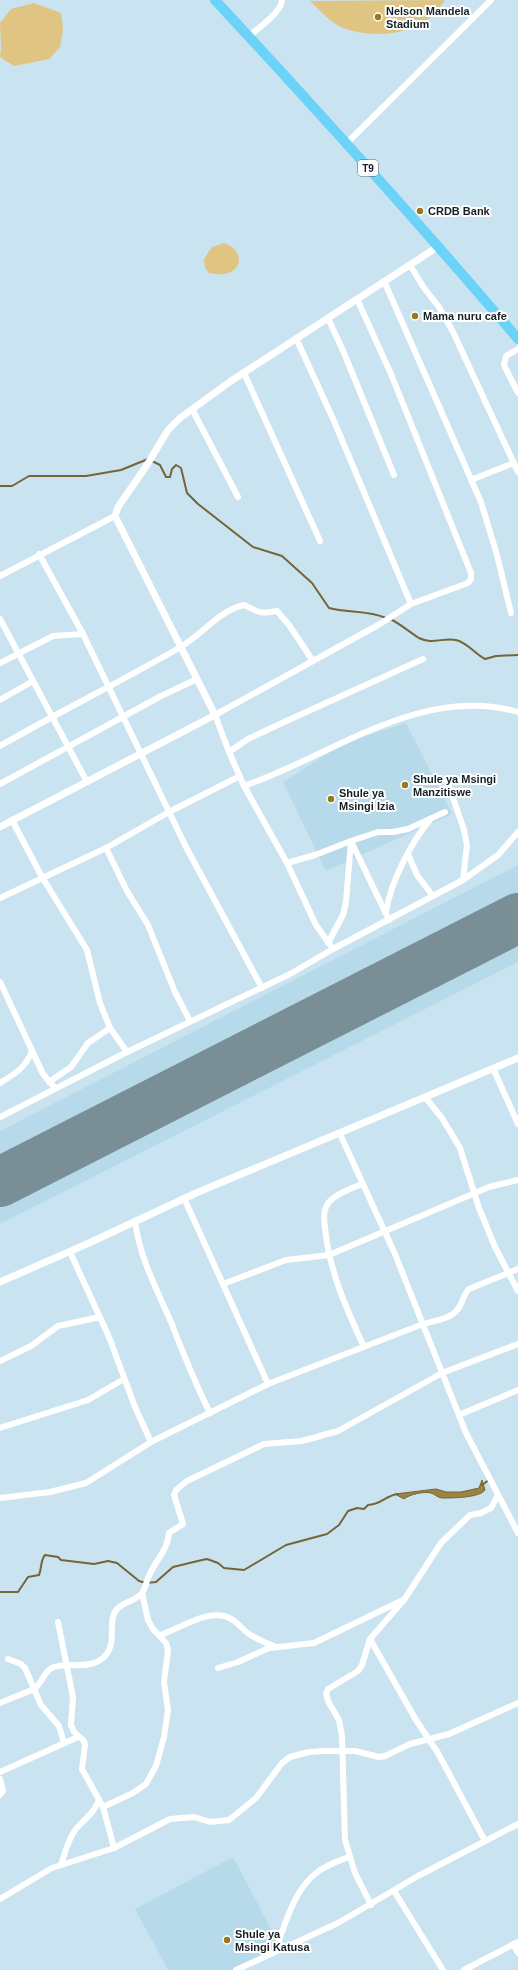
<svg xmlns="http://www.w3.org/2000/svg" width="518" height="1970" font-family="Helvetica,sans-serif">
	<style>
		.built { fill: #b7daea }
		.green { fill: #dfc581 }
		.water { fill: #9c8340; stroke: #746538 }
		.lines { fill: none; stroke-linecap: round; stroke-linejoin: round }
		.stream { stroke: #746538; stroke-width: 2 }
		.runway { stroke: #7a8e96; stroke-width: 50 }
		.minor { stroke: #fff; stroke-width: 6 }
		.tertiary { stroke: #fff; stroke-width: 7 }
		.trunk { stroke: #6bd2f8; stroke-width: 10 }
		.poi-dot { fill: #977921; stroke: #fff; stroke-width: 1.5 }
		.labels { text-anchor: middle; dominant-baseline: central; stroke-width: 4; stroke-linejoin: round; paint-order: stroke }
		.shield { fill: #fff; stroke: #5c6366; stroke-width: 1 }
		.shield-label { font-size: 10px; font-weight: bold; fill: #162024 }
		.poi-label { font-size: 11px; font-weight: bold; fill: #162024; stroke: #fff; text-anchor: start }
	</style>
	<rect width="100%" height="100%" fill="#c9e4f0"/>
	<g class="built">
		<path d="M 406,723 L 452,814 L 326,871 L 283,782 L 344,743 Z"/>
		<path d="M 518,865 L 518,962 L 0,1224 L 0,1131 Z"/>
		<path d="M 233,1857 L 280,1946 L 234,1970 L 168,1970 L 135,1909 Z"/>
	</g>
	<g class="green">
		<path d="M 443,0 L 445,1 C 440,6 436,13 431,17 C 407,36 371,38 343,28 C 330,22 320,11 310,1 Z"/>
		<path d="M 34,3 L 61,13 L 63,29 L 60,47 L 49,59 L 14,66 L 0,57 L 1,47 L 0,23 L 11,9 Z"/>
		<path d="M 224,243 C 250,252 240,281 209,273 L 205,268 L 204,259 L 212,247 Z"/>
	</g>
	<path class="water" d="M 482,1480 L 485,1490 C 479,1498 452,1498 442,1498 C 438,1498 435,1494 431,1493 C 424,1491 408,1495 404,1499 L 395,1494 L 436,1489 L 446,1492 L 461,1492 L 479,1488 Z"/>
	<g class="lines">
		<g class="stream">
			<path d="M 152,461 L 160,465 L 166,477 L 170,477 L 172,469 L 176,465 L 181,468 L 187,493 L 198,504 L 253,547 L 282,556 L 312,583 L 329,608 C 348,613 368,610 386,618"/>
			<path d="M 0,486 L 12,486 L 29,476 L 86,476 L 121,470 L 148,459"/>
			<path d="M 390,619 C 401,624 409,632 419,638 C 432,645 444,637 456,640 C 468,643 475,654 485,659 L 496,656 L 518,655"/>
			<path d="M 482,1485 L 490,1479"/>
			<path d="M 0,1592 L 18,1592 L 28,1577 L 39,1575 C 42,1568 40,1561 45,1555 L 58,1557 L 61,1560 L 94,1564 L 108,1561 L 117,1563 L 139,1581 L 146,1583 L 156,1582 L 173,1567 L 202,1560 L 207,1559 L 218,1563 L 224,1568 L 244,1570 L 286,1545 L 327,1534 L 339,1525 L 348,1511 L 357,1508 L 364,1509 L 368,1505 C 381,1505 386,1495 398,1494"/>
		</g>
		<path class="runway" d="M 0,1182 L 518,918"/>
		<g class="minor">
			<path d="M 248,37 C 257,29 282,12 282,0"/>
			<path d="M 347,143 L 491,0"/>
			<path d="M 410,265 L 424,288 L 439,307 L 453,332 L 518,472"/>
			<path d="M 384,281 L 481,502 L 497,555 L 511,613"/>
			<path d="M 357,299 L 391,374 L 471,573 L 471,579 L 468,583 L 411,604"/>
			<path d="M 328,318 L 344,353 L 394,475"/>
			<path d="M 296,338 L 334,421 L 411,604 L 380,624 L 215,715 L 229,752 L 244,786 L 287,863 L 316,925 L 333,949"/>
			<path d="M 518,349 L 506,356 L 504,365 L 518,393"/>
			<path d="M 244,373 L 320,541"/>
			<path d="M 192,409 L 238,497"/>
			<path d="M 471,480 L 514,463"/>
			<path d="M 39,554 L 83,634 L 186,847 L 262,988"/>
			<path d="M 0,576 L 115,516"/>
			<path d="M 0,619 L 87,782"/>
			<path d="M 0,663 L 53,636 L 83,634"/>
			<path d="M 0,700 L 33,681"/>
			<path d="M 0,746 C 59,712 120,682 179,648 C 202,635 218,611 244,605 C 262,613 257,614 277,611 L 289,625 L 313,661"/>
			<path d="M 229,752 L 248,739 L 282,723 L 423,659"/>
			<path d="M 447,780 L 464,830 L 467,845 L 463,880"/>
			<path d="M 0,784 L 161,696 L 197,679"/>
			<path d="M 244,786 C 332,756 420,684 518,712"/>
			<path d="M 12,820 L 42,877 L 87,950 L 100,1003 L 110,1028 L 127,1052"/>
			<path d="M 106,848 L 127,891 L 148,925 L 175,992 L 190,1021"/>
			<path d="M 408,854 L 417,875 L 433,896"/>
			<path d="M 287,863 L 315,855 L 351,841 L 389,920"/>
			<path d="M 0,898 L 106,848 L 169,812 L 240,776"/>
			<path d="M 386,911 C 391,882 411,842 430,820"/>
			<path d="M 328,943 L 343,915 L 346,902 L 351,841 L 378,832 L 393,832 L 408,829 L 445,812"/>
			<path d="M 0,982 L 43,1074 L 55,1088"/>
			<path d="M 493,1068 L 518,1124"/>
			<path d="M 49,1082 L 71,1067 L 88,1043 L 110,1028"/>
			<path d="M 0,1083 C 15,1074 26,1067 32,1051"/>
			<path d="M 425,1097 L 442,1118 L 460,1148 L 479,1208 L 495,1247 L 518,1291"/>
			<path d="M 0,1117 L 127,1052 L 290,974 L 333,949 L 463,880 L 498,855 L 518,832"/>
			<path d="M 340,1134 L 395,1254 L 466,1433 L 518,1533"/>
			<path d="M 362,1184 C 351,1189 331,1195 326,1207 C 323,1213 324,1221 325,1228 C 329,1270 346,1308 364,1347"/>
			<path d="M 184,1198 L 268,1384"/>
			<path d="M 135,1221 C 139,1256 157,1290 171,1322 C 183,1353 195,1383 210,1413"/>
			<path d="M 70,1252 L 109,1337 L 135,1407 L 151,1442"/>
			<path d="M 223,1284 L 286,1260 L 329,1255 L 489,1187 L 518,1180"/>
			<path d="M 0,1361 L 31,1346 L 58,1326 L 100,1317"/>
			<path d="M 459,1415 L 518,1390"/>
			<path d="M 0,1428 L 88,1400 L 124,1379"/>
			<path d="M 0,1498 L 50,1492 L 86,1483 L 151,1442 L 268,1384 L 423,1324 C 434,1321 451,1319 458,1309 C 463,1302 463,1295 469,1289 L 518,1269"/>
			<path d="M 58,1622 L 73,1697 L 71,1725 L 74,1732 L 84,1741 L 85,1745 L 82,1769 L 103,1807 L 114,1848"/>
			<path d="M 160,1635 C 180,1629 212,1605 233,1620 C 239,1624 243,1630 249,1634 C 257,1639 265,1643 274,1646"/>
			<path d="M 370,1639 L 416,1720 L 438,1753 L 485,1841"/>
			<path d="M 8,1659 L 21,1664 L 25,1668 L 41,1705 L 59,1726 L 64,1743"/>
			<path d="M 218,1668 L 238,1662 L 269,1648 L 314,1643 L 403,1600"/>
			<path d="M 0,1703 C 11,1698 23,1694 34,1689 C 43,1683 43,1671 54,1667 C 70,1662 89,1670 103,1658 C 119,1644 106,1622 117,1609 C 123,1602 136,1601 142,1593 C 146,1588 146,1581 149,1576 C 155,1561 168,1550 169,1533 L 183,1524 L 174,1495 L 176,1490 L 187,1481 L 264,1444 L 302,1441 L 338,1431 L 442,1373 L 518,1344"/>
			<path d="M 0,1772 L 78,1737"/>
			<path d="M 0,1779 L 3,1791 L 0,1795"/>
			<path d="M 103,1807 L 133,1793 L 146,1784 L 156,1766 L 164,1737 L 168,1710 L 164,1682 L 168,1650 L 166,1643 L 153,1629 L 148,1620 L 142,1593"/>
			<path d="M 61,1865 C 65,1853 68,1839 76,1829 C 85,1818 93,1815 99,1800"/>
			<path d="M 394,1891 L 443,1970"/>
			<path d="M 0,1899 L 52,1868 L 114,1848 L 170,1819 L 194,1817 L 210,1822 L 229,1820 L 256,1798 L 282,1763 L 290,1757 L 309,1752 L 324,1751 L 355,1751 L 379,1757 L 385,1756 L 410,1744 L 449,1734 L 518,1703"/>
			<path d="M 371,1905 L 355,1873 L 345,1840 L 342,1736 L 339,1720 L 329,1703 L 326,1694 L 328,1689 L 358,1671 L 362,1665 L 370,1639 L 404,1600 L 441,1543 L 470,1515 L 481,1513 L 491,1508 L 498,1495"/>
			<path d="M 513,1944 L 518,1953"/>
			<path d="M 275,1951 C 285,1926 293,1891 316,1873 C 326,1865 338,1861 349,1857"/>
			<path d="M 236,1970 L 338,1923 L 418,1876 L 518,1824"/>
			<path d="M 464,1970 L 518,1942"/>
		</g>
		<g class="tertiary">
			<path d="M 0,827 L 215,715 L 115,516 L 118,507 L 147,465 L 168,430 L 180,418 L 231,381 L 439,246"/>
			<path d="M 0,1282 L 89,1243 L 196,1193 L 518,1058"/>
		</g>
		<path class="trunk" d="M 215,0 C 318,111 420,224 518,339"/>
	</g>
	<g class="poi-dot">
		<circle cx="378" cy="17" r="4"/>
		<circle cx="420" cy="211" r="4"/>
		<circle cx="415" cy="316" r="4"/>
		<circle cx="405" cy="785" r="4"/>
		<circle cx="331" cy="799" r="4"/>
		<circle cx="227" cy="1940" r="4"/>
	</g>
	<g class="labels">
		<rect class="shield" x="358" y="160" width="20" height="16" rx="3"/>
		<g class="shield-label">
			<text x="368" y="168">T9</text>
		</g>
		<g class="poi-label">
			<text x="386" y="11">Nelson Mandela<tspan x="386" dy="13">Stadium</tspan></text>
			<text x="428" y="211">CRDB Bank</text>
			<text x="423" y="316">Mama nuru cafe</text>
			<text x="413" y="779">Shule ya Msingi<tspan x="413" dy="13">Manzitiswe</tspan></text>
			<text x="339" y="793">Shule ya<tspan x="339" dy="13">Msingi Izia</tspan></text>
			<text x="235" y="1934">Shule ya<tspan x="235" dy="13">Msingi Katusa</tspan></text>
		</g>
	</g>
</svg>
